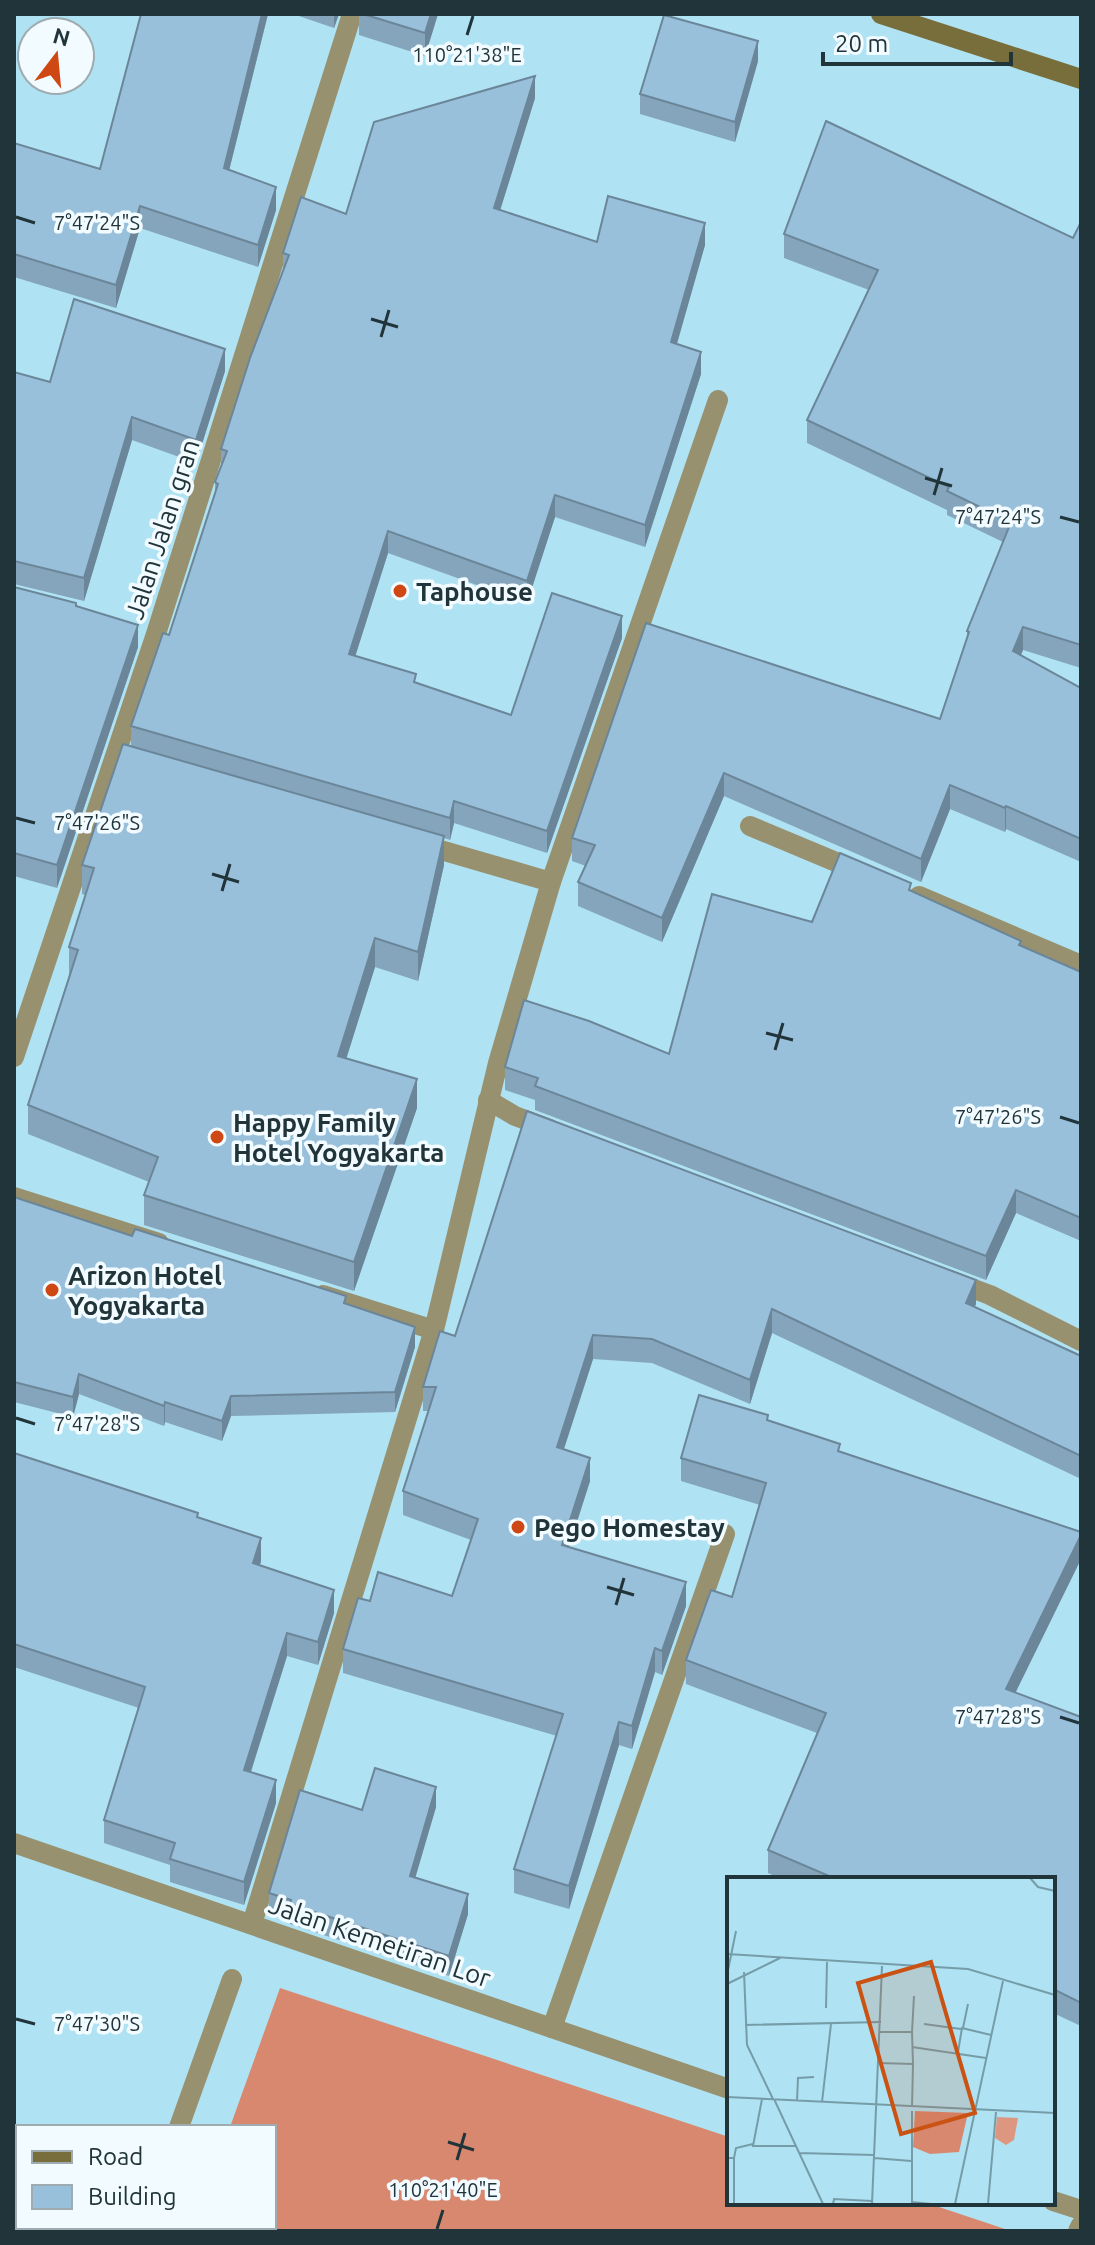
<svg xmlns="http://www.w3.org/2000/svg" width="1095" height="2245" font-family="Ubuntu,sans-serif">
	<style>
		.forest { fill: #d8886e }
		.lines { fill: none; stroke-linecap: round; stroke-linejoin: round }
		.path { stroke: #7399a4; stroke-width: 5; stroke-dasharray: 4 4; stroke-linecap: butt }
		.service { stroke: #97916f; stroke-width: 20 }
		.minor { stroke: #97916f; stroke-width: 20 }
		.tertiary { stroke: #97916f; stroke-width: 20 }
		.secondary { stroke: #786e3b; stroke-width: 20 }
		.wall { fill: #84a5bb }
		.shaded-wall { fill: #6b8699 }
		.building { fill: #99c0da; stroke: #6b8699; stroke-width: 2 }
		.ticks { fill: none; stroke: #20343a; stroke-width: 3 }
		.poi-dot { fill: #cf4813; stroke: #f2fbff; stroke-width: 3 }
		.labels { text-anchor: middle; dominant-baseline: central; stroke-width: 7; stroke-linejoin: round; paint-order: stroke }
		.street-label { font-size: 26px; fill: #20343a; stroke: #f2fbff }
		.poi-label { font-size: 26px; font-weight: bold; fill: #20343a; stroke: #f2fbff; text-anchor: start }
		.inset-road { fill: none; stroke: #769ca8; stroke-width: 2 }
		.view { fill: #ca5313; fill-opacity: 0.15; stroke: #ca5313; stroke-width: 4 }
		.inset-edge { fill: none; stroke: #20343a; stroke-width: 4 }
		.ticks-label { font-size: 20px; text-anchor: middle; fill: #20343a; stroke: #f2fbff; stroke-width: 7; stroke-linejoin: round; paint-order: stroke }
	</style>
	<rect width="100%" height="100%" fill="#afe2f2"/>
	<path class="forest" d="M 280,1988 L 729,2137 L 729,2203 L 927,2203 L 1005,2229 L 193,2231 L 195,2227 L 274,2227 L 274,2127 L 230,2127 Z"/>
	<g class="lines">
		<path class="path" d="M 14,2177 L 18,2178"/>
		<path class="service" d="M 552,2028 L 725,1534"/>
		<g class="minor">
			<path d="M 750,826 L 860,872"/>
			<path d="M 551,882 L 718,400"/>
			<path d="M 919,896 L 1081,965"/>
			<path d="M 488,1100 L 515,1116 L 550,1129"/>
			<path d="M 14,1197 L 159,1243"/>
			<path d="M 950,1280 L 990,1295 L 1081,1341"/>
			<path d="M 323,1295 L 434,1330 L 498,1063 L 551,882 L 420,844"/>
			<path d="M 252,1924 L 434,1330"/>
			<path d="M 179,2127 L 232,1979"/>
			<path d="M 144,2231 L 145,2227"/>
		</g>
		<g class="tertiary">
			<path d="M 14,1057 L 156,634 L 352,14"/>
			<path d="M 14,1843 L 729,2089"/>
			<path d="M 1053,2201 L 1081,2210"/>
			<path d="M 1078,2231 L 1081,2225"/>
		</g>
		<path class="secondary" d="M 881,14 L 1081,79"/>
	</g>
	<g class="wall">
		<path d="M 268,14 L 229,170 L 276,210 L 258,267 L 140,228 L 116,308 L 14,277 L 14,143 L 100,169 Z"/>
		<path d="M 293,14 L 339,14 L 334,28 Z"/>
		<path d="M 359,14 L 438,14 L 425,56 L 359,35 Z"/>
		<path d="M 758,61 L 735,142 L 640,114 L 640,94 Z"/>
		<path d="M 535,98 L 500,210 L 597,242 L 705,245 L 677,344 L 701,374 L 645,547 L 555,517 L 527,603 L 388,553 L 355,656 L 416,683 L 511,715 L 622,638 L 547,853 L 454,823 L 450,840 L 444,838 L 444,865 L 418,981 L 375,967 L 346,1059 L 417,1108 L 354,1291 L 144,1225 L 144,1195 L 149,1182 L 28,1134 L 28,1105 L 69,976 L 69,947 L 85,895 L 82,894 L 82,865 L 131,746 L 131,726 L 169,635 L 215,494 L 215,482 L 221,466 L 221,449 L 283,272 L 283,253 Z"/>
		<path d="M 1081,222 L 1081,668 L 1023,650 L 1021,655 L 1081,688 L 1081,862 L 1006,829 L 1005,832 L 950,809 L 921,882 L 724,796 L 662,942 L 578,906 L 578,882 L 586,866 L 572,861 L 572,838 L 646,623 L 940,719 L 967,638 L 967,631 L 1003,542 L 947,515 L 947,510 L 807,443 L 807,420 L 869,290 L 784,258 L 784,234 L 1073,238 Z"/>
		<path d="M 225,371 L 196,463 L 132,440 L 84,601 L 14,584 L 14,372 L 50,382 Z"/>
		<path d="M 14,587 L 76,606 L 138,647 L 57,888 L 14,876 Z"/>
		<path d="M 911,891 L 1021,945 L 1081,972 L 1081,1241 L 1016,1213 L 986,1280 L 535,1110 L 535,1100 L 505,1090 L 505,1067 L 669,1054 L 812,922 Z"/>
		<path d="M 527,1111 L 976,1304 L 974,1307 L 1081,1356 L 1081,1479 L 772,1333 L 750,1404 L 652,1363 L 593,1359 L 564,1449 L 590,1481 L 569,1547 L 686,1606 L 662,1675 L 655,1672 L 632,1749 L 619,1745 L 569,1909 L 514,1893 L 514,1869 L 557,1736 L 343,1673 L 343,1649 L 370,1601 L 452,1596 L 471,1540 L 403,1515 L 403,1491 L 429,1411 L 423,1411 L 423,1387 L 455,1336 Z"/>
		<path d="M 14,1197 L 132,1236 L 346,1304 L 415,1347 L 395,1412 L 231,1416 L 222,1441 L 165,1422 L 164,1426 L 79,1394 L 73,1417 L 14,1402 Z"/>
		<path d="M 768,1421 L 840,1452 L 1081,1532 L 1081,1559 L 1015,1693 L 1081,1717 L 1081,2026 L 1053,2013 L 1053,1879 L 781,1879 L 768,1873 L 768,1850 L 817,1733 L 686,1684 L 686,1660 L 732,1597 L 760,1505 L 681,1481 L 681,1458 Z"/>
		<path d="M 14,1453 L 198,1517 L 261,1561 L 260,1566 L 334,1613 L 318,1665 L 287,1656 L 251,1772 L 276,1803 L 244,1905 L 170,1882 L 170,1865 L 104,1843 L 104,1820 L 139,1708 L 14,1667 Z"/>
		<path d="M 436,1807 L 415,1877 L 468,1914 L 449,1976 L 290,1924 L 290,1919 L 269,1913 L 269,1893 L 362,1810 Z"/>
	</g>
	<g class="shaded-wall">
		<path d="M 262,14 L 268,14 L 224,191 L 224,168 Z"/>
		<path d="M 334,14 L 339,14 L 334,28 Z"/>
		<path d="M 431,14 L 438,14 L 425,56 L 425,33 Z"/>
		<path d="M 758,41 L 758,61 L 735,142 L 735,122 Z"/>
		<path d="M 535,76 L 535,98 L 494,230 L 494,208 Z"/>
		<path d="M 276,187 L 276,210 L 258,267 L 258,245 Z"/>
		<path d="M 140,206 L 140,228 L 116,308 L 116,285 Z"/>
		<path d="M 705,223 L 705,245 L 671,364 L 671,342 Z"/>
		<path d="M 225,349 L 225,371 L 196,463 L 196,440 Z"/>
		<path d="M 701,352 L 701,374 L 645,547 L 645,525 Z"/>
		<path d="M 132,417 L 132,440 L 84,601 L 84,578 Z"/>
		<path d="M 555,495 L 555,517 L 527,603 L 527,581 Z"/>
		<path d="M 388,531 L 388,553 L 349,676 L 349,654 Z"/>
		<path d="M 622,616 L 622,638 L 547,853 L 547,831 Z"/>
		<path d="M 138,625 L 138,647 L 57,888 L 57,865 Z"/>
		<path d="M 1023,627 L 1023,650 L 1013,674 L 1013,651 Z"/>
		<path d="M 724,773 L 724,796 L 662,942 L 662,918 Z"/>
		<path d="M 950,785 L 950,809 L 921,882 L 921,859 Z"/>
		<path d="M 454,801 L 454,823 L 450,840 L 450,818 Z"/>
		<path d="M 1006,806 L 1006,829 L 1005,832 L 1005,808 Z"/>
		<path d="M 444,836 L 444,865 L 418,981 L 418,952 Z"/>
		<path d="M 375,938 L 375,967 L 338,1085 L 338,1056 Z"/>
		<path d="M 417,1079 L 417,1108 L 354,1291 L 354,1262 Z"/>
		<path d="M 1016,1190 L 1016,1213 L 986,1280 L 986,1256 Z"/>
		<path d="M 976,1280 L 976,1304 L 966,1326 L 966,1303 Z"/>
		<path d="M 772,1309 L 772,1333 L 750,1404 L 750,1380 Z"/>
		<path d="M 415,1327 L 415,1347 L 395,1412 L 395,1392 Z"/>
		<path d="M 593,1335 L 593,1359 L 557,1470 L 557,1447 Z"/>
		<path d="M 79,1374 L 79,1394 L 73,1417 L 73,1397 Z"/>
		<path d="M 231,1396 L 231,1416 L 222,1441 L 222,1421 Z"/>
		<path d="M 165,1402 L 165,1422 L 164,1426 L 164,1406 Z"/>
		<path d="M 590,1458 L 590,1481 L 562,1568 L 562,1545 Z"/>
		<path d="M 1081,1535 L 1081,1559 L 1006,1712 L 1006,1689 Z"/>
		<path d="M 261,1538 L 261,1561 L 253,1586 L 253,1563 Z"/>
		<path d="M 686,1582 L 686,1606 L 662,1675 L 662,1651 Z"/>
		<path d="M 334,1590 L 334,1613 L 318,1665 L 318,1642 Z"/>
		<path d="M 287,1633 L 287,1656 L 244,1793 L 244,1770 Z"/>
		<path d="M 655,1648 L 655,1672 L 632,1749 L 632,1726 Z"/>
		<path d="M 619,1722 L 619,1745 L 569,1909 L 569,1886 Z"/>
		<path d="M 276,1780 L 276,1803 L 244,1905 L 244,1882 Z"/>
		<path d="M 436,1787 L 436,1807 L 410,1896 L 410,1876 Z"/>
		<path d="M 468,1894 L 468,1914 L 449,1976 L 449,1956 Z"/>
	</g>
	<g class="building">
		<path d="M 141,14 L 262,14 L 224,168 L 276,187 L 258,245 L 140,206 L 116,285 L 14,254 L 14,143 L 100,169 Z"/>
		<path d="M 363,14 L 431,14 L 425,33 Z"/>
		<path d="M 664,15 L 758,41 L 735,122 L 640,94 Z"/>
		<path d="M 535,76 L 494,208 L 597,242 L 608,196 L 705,223 L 671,342 L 701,352 L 645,525 L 555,495 L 527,581 L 388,531 L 349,654 L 416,674 L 414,682 L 511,715 L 552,593 L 622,616 L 547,831 L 454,801 L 450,818 L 131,726 L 163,633 L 169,635 L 218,484 L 215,482 L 227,451 L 221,449 L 250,358 L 289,255 L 283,253 L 301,197 L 346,214 L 374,122 Z"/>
		<path d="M 826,121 L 1073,238 L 1081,222 L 1081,645 L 1023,627 L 1013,651 L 1081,688 L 1081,839 L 1006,806 L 1005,808 L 950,785 L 921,859 L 724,773 L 662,918 L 578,882 L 595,845 L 572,838 L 646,623 L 940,719 L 969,632 L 967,631 L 1011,522 L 947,491 L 949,487 L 807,420 L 878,270 L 784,234 Z"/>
		<path d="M 74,299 L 225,349 L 196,440 L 132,417 L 84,578 L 14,561 L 14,372 L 50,382 Z"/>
		<path d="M 14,587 L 76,603 L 76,606 L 138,625 L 57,865 L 14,853 Z"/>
		<path d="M 123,744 L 444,836 L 418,952 L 375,938 L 338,1056 L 417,1079 L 354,1262 L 144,1195 L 158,1157 L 28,1105 L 78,950 L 69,947 L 94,868 L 82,865 Z"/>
		<path d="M 840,853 L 911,883 L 909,890 L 1021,941 L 1019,945 L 1081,972 L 1081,1218 L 1016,1190 L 986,1256 L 535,1086 L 538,1078 L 505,1067 L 524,1000 L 589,1021 L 669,1054 L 712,894 L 812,922 Z"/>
		<path d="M 527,1111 L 976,1280 L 966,1303 L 1081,1356 L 1081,1456 L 772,1309 L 750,1380 L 652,1339 L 593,1335 L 557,1447 L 590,1458 L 562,1545 L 686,1582 L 662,1651 L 655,1648 L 632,1726 L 619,1722 L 569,1886 L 514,1869 L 563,1714 L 343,1649 L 358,1598 L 370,1601 L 378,1572 L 452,1596 L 478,1519 L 403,1491 L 436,1387 L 423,1387 L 440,1331 L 455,1336 Z"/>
		<path d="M 14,1197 L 132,1236 L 135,1229 L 346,1296 L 344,1303 L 415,1327 L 395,1392 L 231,1396 L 222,1421 L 165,1402 L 164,1406 L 79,1374 L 73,1397 L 14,1382 Z"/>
		<path d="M 699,1395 L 768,1415 L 767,1420 L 840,1444 L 838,1451 L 1081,1532 L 1081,1535 L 1006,1689 L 1081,1717 L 1081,2003 L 1053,1989 L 1053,1879 L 836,1879 L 768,1850 L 826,1713 L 686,1660 L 711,1590 L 732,1597 L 766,1483 L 681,1458 Z"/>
		<path d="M 14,1453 L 198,1513 L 197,1517 L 261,1538 L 253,1563 L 334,1590 L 318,1642 L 287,1633 L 244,1770 L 276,1780 L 244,1882 L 170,1859 L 175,1843 L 104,1820 L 145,1687 L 14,1644 Z"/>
		<path d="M 375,1768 L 436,1787 L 410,1876 L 468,1894 L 449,1956 L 290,1904 L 291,1900 L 269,1893 L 300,1790 L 362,1810 Z"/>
		<path d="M 14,2191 L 18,2193 L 18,2227 L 91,2227 L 89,2231 L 14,2231 Z"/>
	</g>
	<path class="ticks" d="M 467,35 L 473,16M 16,217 L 35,223M 371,319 L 398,327M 381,337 L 389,310M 925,478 L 952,486M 934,495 L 942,468M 1060,517 L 1079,522M 16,818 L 35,823M 212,874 L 239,882M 222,891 L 230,864M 766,1033 L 793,1040M 775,1050 L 783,1023M 1060,1117 L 1079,1123M 16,1418 L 35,1424M 607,1587 L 634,1595M 616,1605 L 624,1578M 1060,1717 L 1079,1723M 16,2019 L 35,2024M 448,2142 L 474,2150M 457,2160 L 465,2133M 437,2229 L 443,2210"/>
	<g class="poi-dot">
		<circle cx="400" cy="591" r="8"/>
		<circle cx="217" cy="1137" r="8"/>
		<circle cx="52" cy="1290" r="8"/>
		<circle cx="518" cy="1527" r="8"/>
	</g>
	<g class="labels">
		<g class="street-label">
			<text transform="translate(162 529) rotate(-72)">Jalan Jalan gran</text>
			<text transform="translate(380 1941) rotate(19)">Jalan Kemetiran Lor</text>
		</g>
		<g class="poi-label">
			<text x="416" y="591">Taphouse</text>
			<text x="233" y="1122">Happy Family<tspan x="233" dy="30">Hotel Yogyakarta</tspan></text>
			<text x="68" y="1275">Arizon Hotel<tspan x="68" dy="30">Yogyakarta</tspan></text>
			<text x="534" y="1527">Pego Homestay</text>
		</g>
	</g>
	<g transform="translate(727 1877)">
		<rect width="328" height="328" fill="#afe2f2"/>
		<path d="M 270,240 L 291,241 L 287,263 L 279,268 L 268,261 Z" fill="#dd9781"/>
		<path d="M 188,234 L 241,236 L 232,275 L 203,277 L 186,270 Z" fill="#d8886e"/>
		<path class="inset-road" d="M 303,1 L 311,10 L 328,14M 0,77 L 241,92 L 328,118M 17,95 L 20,168 L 46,222M 0,98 L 9,54M 0,107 L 53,81M 99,131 L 100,85M 197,147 L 234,152M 18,148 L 154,145M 236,151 L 241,127M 185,155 L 187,119M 185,170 L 259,181M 231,175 L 235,151 L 264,158M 152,186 L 186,187 L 185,155 L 153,155M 0,220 L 328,236M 35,222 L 26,269 L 68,269M 47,222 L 96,327M 70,224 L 71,201 L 87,200M 95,225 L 104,147M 185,230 L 186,187M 185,234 L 185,325 L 204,327M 72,276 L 147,278M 0,281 L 7,281 L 9,271 L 26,267M 7,281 L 7,327M 147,281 L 184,284M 106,327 L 107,322 L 145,324M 145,327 L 155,89M 228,327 L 276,104M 261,327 L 269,235"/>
		<path class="view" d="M 204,85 L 248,236 L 174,257 L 131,106 Z"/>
		<rect width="328" height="328" class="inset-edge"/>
	</g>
	<g class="ticks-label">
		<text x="467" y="62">110°21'38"E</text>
		<text x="97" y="230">7°47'24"S</text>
		<text x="998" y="524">7°47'24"S</text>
		<text x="97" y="830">7°47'26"S</text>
		<text x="998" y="1124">7°47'26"S</text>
		<text x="97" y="1431">7°47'28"S</text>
		<text x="998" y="1724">7°47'28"S</text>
		<text x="97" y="2031">7°47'30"S</text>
		<text x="443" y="2197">110°21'40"E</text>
	</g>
	<rect width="1095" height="2245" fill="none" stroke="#20343a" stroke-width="32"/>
	<rect x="16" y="2125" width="260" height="104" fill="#f2fbff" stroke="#9eabb0" stroke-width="2"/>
	<rect x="32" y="2151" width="40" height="12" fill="#786e3b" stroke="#9eabb0" stroke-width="2"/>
	<text x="88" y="2165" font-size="24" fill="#20343a">Road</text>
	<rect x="32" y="2185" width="40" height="24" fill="#99c0da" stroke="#9eabb0" stroke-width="2"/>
	<text x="88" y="2205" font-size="24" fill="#20343a">Building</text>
	<g transform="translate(56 56) rotate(16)"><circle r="38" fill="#f2fbff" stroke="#9eabb0" stroke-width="2"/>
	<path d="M0-6L14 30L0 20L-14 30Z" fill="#cf4813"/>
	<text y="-12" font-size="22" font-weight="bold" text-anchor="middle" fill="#20343a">N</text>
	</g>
	<path d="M823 52v12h188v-12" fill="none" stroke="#20343a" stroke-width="4"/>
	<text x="835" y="52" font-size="24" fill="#20343a" stroke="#f2fbff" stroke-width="6" paint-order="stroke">20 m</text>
</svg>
